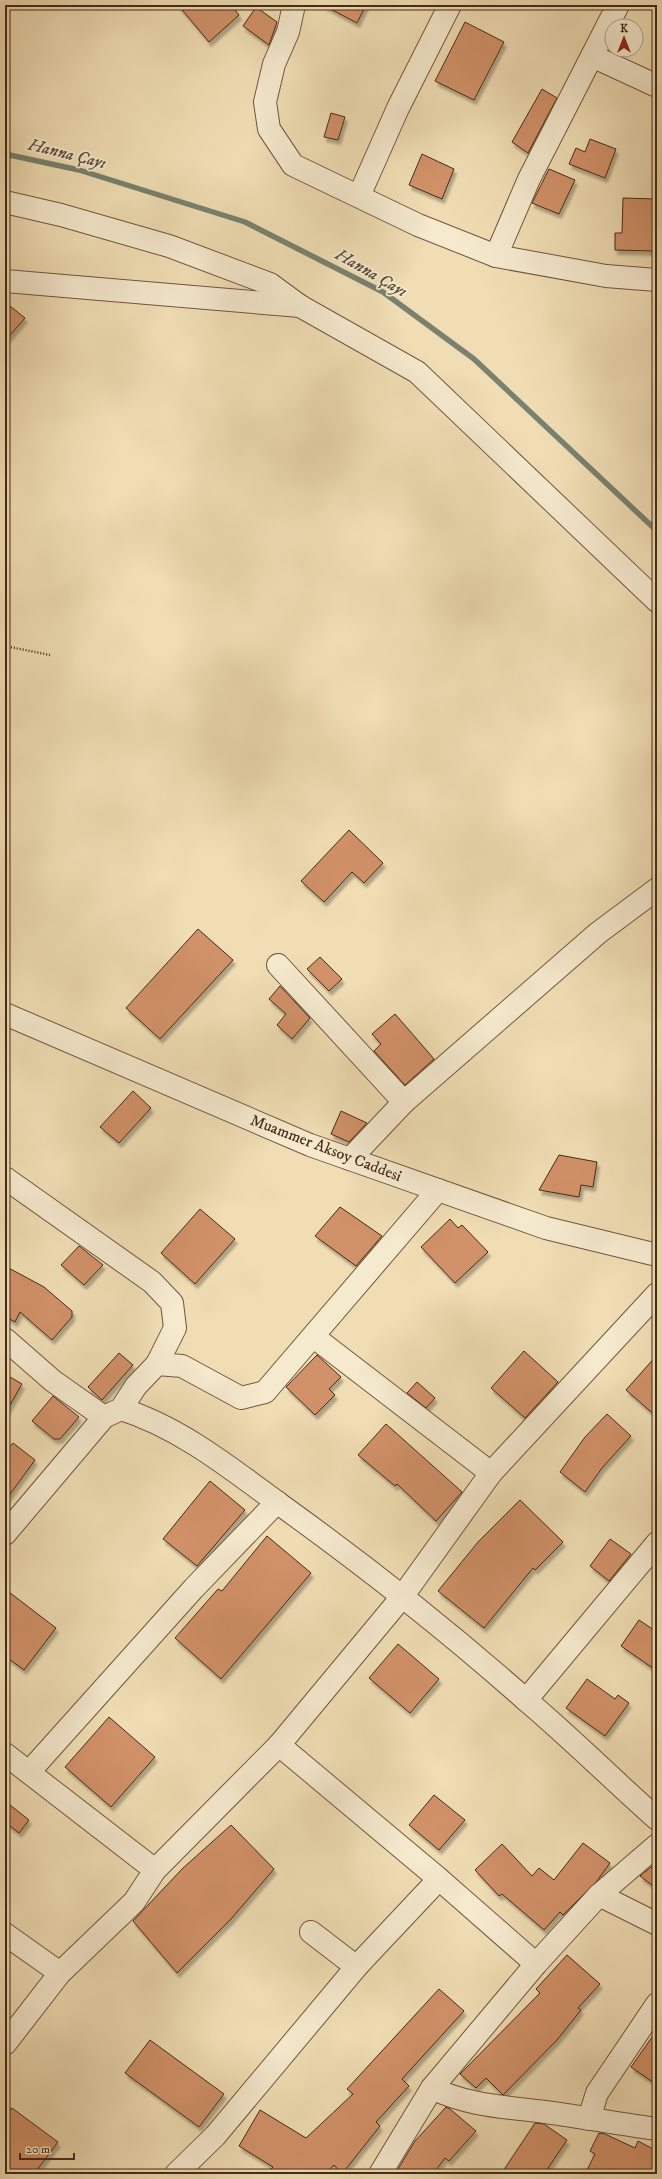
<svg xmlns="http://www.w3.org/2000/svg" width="662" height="2179" font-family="'IM FELL DW Pica',serif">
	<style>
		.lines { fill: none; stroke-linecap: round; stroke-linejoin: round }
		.stream { stroke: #79826f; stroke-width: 5.5 }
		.building { fill: #d19169; stroke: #452a17; filter: url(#shadow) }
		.minor-casing { stroke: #70573e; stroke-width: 24 }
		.path { stroke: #452a17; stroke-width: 2.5; stroke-dasharray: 1 2; stroke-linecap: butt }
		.minor { stroke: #f5e9ce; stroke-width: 22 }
		.labels { text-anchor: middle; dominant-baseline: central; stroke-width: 3.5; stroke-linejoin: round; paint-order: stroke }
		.street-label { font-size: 16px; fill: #452a17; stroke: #f5e9ce }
		.water-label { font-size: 17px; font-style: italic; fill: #5a4e3c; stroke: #f5e9ce }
	</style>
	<defs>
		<filter id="shadow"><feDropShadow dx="2.5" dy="4.5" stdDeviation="1" flood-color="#0004"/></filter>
	</defs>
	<rect width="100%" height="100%" fill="#f0ddb4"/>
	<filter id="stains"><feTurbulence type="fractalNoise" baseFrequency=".005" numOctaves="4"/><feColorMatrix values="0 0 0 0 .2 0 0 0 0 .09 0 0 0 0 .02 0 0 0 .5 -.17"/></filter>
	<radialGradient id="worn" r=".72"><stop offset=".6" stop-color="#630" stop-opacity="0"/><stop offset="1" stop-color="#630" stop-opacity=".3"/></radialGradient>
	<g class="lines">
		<path class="stream" d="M 5,154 L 79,170 L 245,222 L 383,292 L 474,359 L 657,531"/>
	</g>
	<g class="building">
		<path d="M 178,5 L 231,5 L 239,15 L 209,42 Z"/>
		<path d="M 323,5 L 366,5 L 357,23 Z"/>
		<path d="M 256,7 L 277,22 L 269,45 L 243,26 Z"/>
		<path d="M 465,22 L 504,42 L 474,100 L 435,81 Z"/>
		<path d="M 542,89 L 557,98 L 528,153 L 512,142 Z"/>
		<path d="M 331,113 L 345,117 L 338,140 L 324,137 Z"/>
		<path d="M 590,139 L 616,149 L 605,178 L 569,164 L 576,148 L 585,152 Z"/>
		<path d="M 422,154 L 454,169 L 442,199 L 409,185 Z"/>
		<path d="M 549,169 L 575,180 L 559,214 L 532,203 Z"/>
		<path d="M 623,198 L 657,199 L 657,233 L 653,233 L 653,251 L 615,250 L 615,233 L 622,233 Z"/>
		<path d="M 5,302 L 25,318 L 5,341 Z"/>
		<path d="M 349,830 L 383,863 L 364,883 L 352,872 L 324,902 L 301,881 Z"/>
		<path d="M 198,929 L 233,960 L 160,1039 L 126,1008 Z"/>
		<path d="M 320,957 L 342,979 L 329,991 L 307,969 Z"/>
		<path d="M 280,986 L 310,1018 L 292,1039 L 277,1025 L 286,1014 L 269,999 Z"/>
		<path d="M 395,1014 L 434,1059 L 405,1085 L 374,1051 L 381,1044 L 372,1034 Z"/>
		<path d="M 133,1091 L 151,1108 L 119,1143 L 100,1127 Z"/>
		<path d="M 341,1111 L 367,1123 L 349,1142 L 331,1134 Z"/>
		<path d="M 559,1155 L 597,1162 L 593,1187 L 581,1185 L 579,1197 L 539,1190 Z"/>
		<path d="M 340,1207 L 382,1236 L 356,1266 L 315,1236 Z"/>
		<path d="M 200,1209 L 235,1239 L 195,1284 L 161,1253 Z"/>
		<path d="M 450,1219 L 458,1228 L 462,1225 L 488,1252 L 455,1283 L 421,1247 Z"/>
		<path d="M 79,1246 L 103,1265 L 84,1285 L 61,1265 Z"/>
		<path d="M 5,1266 L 44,1287 L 72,1311 L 72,1317 L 52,1340 L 20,1312 L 15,1322 L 5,1316 Z"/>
		<path d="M 524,1351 L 558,1382 L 525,1418 L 491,1388 Z"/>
		<path d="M 119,1353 L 133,1365 L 102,1400 L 88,1387 Z"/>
		<path d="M 317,1355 L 341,1377 L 329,1389 L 335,1395 L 315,1415 L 286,1387 Z"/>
		<path d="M 657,1355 L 657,1417 L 626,1390 Z"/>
		<path d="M 5,1374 L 22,1384 L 5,1414 Z"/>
		<path d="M 417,1382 L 435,1398 L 426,1408 L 407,1393 Z"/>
		<path d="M 53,1396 L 79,1417 L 60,1439 L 54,1439 L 32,1421 Z"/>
		<path d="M 607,1414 L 631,1436 L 602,1468 L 585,1492 L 560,1472 L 585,1437 Z"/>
		<path d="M 386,1424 L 462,1492 L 436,1521 L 397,1484 L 395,1486 L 358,1455 Z"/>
		<path d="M 13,1443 L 35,1460 L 5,1501 L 5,1453 Z"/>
		<path d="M 210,1481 L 245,1510 L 197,1566 L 163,1539 Z"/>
		<path d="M 520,1500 L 563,1542 L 535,1570 L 533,1568 L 484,1628 L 438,1591 L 478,1542 Z"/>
		<path d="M 267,1536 L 311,1573 L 221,1679 L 175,1638 L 218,1589 L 222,1591 Z"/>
		<path d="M 610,1539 L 631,1554 L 609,1581 L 590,1566 Z"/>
		<path d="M 5,1589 L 56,1628 L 24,1670 L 5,1656 Z"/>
		<path d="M 639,1620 L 657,1632 L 657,1671 L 621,1646 Z"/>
		<path d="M 398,1644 L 439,1679 L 410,1713 L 369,1678 Z"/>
		<path d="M 587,1679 L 615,1699 L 618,1695 L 629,1703 L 605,1736 L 566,1708 Z"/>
		<path d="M 109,1717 L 155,1757 L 111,1807 L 65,1767 Z"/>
		<path d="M 434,1795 L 465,1820 L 439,1850 L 409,1825 Z"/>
		<path d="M 5,1801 L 29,1820 L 19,1833 L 5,1822 Z"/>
		<path d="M 231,1825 L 274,1869 L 231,1919 L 177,1973 L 133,1921 L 182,1869 Z"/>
		<path d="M 583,1843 L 610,1863 L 597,1881 L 563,1915 L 560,1912 L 544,1930 L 502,1894 L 499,1896 L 475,1870 L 502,1844 L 532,1876 L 539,1868 L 554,1880 Z"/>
		<path d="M 657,1862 L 657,1889 L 640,1876 Z"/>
		<path d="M 567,1955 L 600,1984 L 578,2008 L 581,2010 L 557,2040 L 503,2095 L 486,2078 L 476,2088 L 460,2074 L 540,1993 L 536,1989 Z"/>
		<path d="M 439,1989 L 464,2011 L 402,2079 L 409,2086 L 376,2122 L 380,2126 L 342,2174 L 334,2165 L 325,2174 L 266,2174 L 273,2167 L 239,2146 L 260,2110 L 306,2138 L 353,2094 L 347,2089 Z"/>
		<path d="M 657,2030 L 657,2085 L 631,2067 Z"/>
		<path d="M 150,2040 L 224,2094 L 199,2127 L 125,2073 Z"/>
		<path d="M 446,2107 L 450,2109 L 476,2131 L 449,2161 L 445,2158 L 433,2174 L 395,2174 L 415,2141 Z"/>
		<path d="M 12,2108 L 58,2142 L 34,2174 L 5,2174 L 5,2117 Z"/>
		<path d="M 535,2123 L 544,2124 L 567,2140 L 544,2174 L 501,2174 Z"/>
		<path d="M 599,2133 L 605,2134 L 635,2148 L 638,2141 L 657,2151 L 657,2174 L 585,2174 L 595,2154 L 590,2151 Z"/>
	</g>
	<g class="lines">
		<g class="minor-casing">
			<g id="minor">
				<path d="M 294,5 L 288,32 L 274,64 L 265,102 L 269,129 L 293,165 L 418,225 L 496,256 L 606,276 L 657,280"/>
				<path d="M 592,56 L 657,86"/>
				<path d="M 359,196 L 398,108 L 450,5"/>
				<path d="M 5,202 L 61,215 L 169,246 L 270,284 L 300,306 L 417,372 L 657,601"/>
				<path d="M 496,256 L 529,179 L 618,5"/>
				<path d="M 5,281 L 300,306"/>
				<path d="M 278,965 L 404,1102"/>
				<path d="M 5,1014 L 310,1145 L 546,1228 L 657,1255"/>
				<path d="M 350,1159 L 404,1102 L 598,933 L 657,889"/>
				<path d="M 5,1178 L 152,1282 L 172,1303 L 175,1328 L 157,1364"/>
				<path d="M 314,1337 L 491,1473"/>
				<path d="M 5,1339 L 53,1381 L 104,1417"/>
				<path d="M 121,1409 C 179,1427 229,1467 278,1503 C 363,1564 447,1630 526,1700 C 571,1738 613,1780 657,1819"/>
				<path d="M 5,1534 L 104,1417 L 121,1409 L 136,1386 L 157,1364 L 182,1366 L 241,1398 L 265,1392 L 438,1190"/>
				<path d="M 526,1700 L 657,1543"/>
				<path d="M 279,1745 L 439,1879 L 536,1964"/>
				<path d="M 5,1754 L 155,1870"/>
				<path d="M 29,1772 L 194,1588 L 277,1502"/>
				<path d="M 599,1895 L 657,1924"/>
				<path d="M 311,1932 L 350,1962 L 358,1965 L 439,1879"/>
				<path d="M 5,1934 L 60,1973"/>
				<path d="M 5,2044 L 60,1973 L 134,1902 L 155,1870 L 279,1745 L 402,1597 L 491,1473 L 657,1294"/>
				<path d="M 432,2088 C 468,2106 507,2107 545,2112 C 583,2117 620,2124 657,2129"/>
				<path d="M 589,2119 L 597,2093 L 657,2004"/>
				<path d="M 176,2174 L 215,2136 L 358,1965"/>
				<path d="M 380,2174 L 432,2088 L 536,1964 L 599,1895 L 657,1845"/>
			</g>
		</g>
		<path class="path" d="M 5,646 L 50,655"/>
		<use href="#minor" class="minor"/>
	</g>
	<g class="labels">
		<g class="street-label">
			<text transform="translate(326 1148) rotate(21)">Muammer Aksoy Caddesi</text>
		</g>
		<g class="water-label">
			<text transform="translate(67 154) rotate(14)">Hanna Çayı</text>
			<text transform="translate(371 273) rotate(30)">Hanna Çayı</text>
		</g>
	</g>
	<rect width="662" height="2179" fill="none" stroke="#f0ddb4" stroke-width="20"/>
	<rect x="6" y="6" width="650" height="2167" fill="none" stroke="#452a17" stroke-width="2"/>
	<rect x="10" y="10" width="642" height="2159" fill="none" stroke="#452a17"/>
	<g transform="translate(624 38)"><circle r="19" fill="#f5e9ce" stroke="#af9d85"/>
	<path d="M0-3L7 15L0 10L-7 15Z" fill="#8f2418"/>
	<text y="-6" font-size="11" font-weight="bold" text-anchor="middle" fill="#452a17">K</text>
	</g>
	<path d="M20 2153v6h54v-6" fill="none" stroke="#452a17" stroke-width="2"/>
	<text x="26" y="2153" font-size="12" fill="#452a17" stroke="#f5e9ce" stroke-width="3" paint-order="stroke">20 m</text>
	<rect width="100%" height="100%" filter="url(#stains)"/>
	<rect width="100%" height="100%" fill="url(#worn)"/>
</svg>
